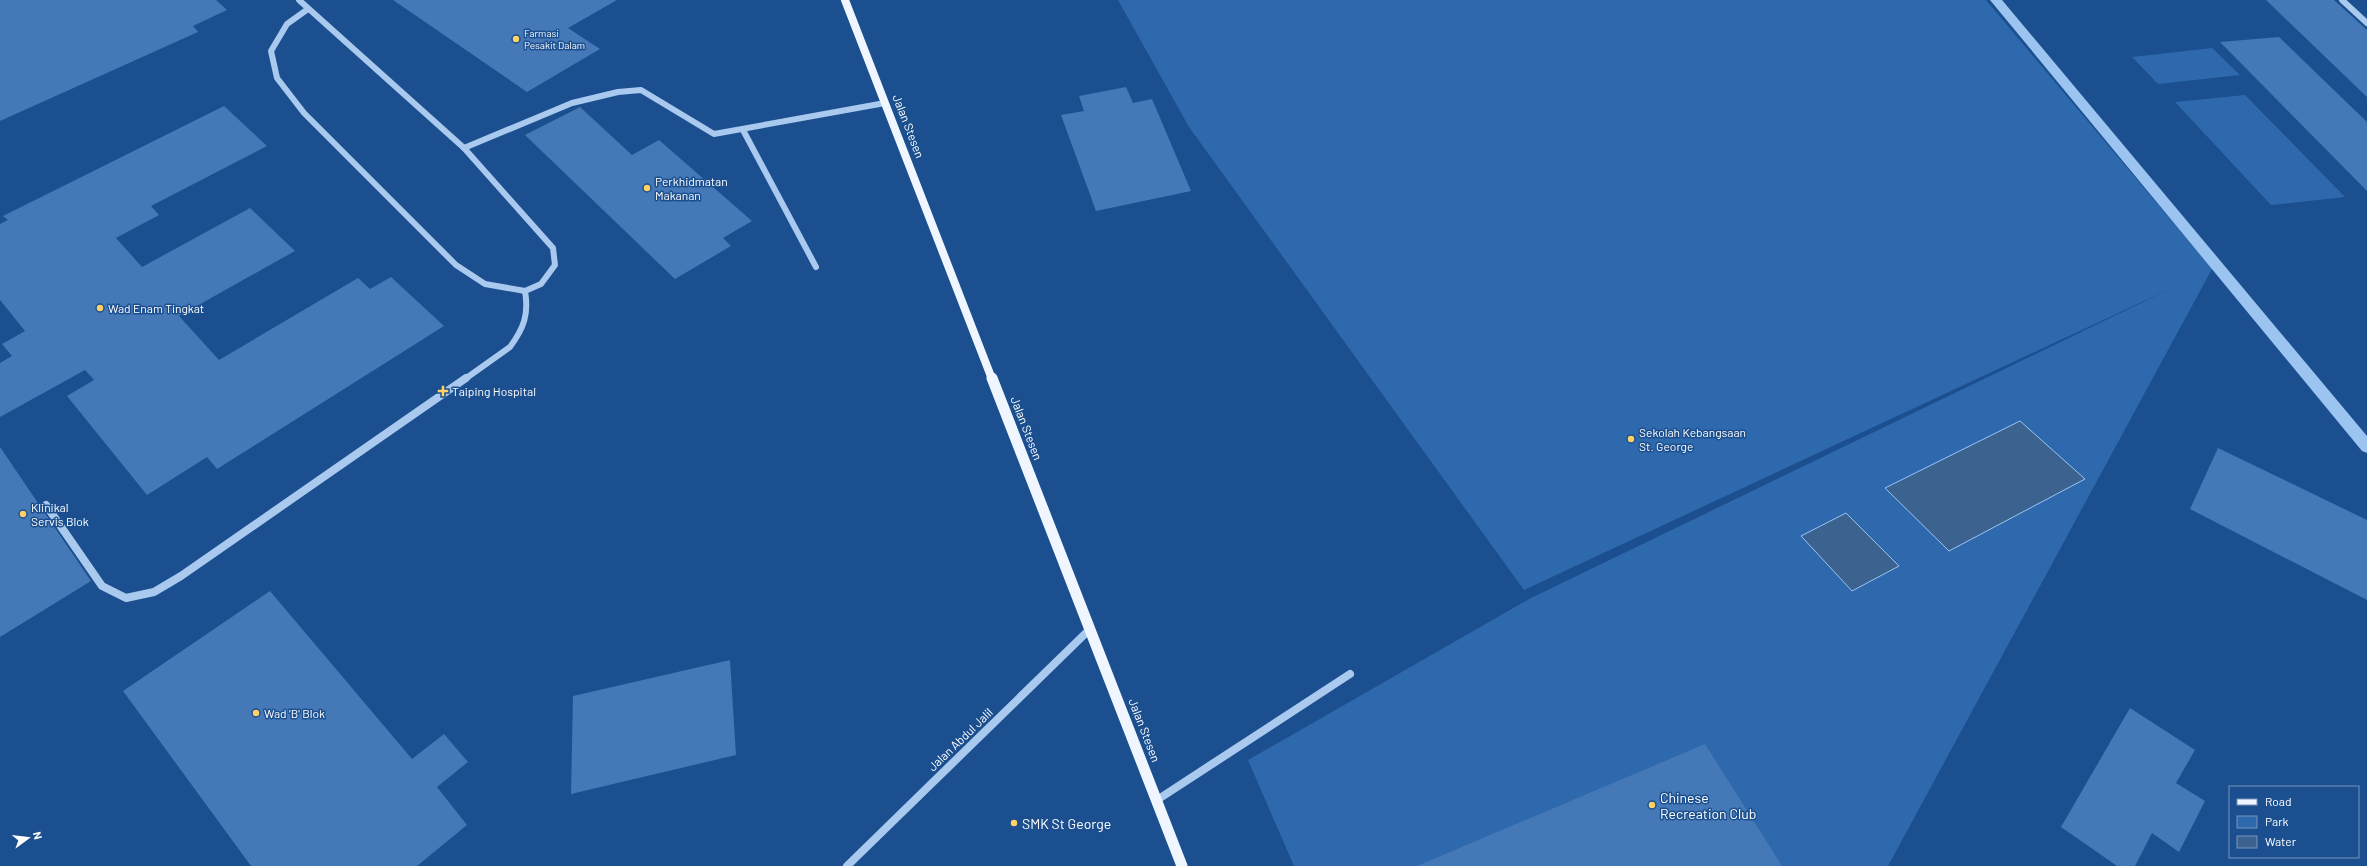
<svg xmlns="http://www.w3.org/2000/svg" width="2367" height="866" font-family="Barlow,sans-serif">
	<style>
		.green { fill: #2e69ad }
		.water { fill: #3c6290; stroke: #9cc4f0 }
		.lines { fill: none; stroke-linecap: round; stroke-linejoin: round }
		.stream { fill: #9cc4f0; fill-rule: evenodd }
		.building { fill: #4478b7 }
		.minor-far1 { stroke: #a9c9ee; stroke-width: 6 }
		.minor { stroke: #a9c9ee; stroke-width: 8 }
		.major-far1 { stroke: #f0f6ff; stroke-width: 8 }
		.major { stroke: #f0f6ff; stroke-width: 11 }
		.poi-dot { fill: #ffd166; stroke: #1b4f8f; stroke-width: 1.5 }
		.labels { text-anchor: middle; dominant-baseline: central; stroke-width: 3; stroke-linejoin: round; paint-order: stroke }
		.far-poi-label { font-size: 10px; fill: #fff; stroke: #1b4f8f; text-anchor: start }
		.street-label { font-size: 12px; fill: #fff; stroke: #1b4f8f }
		.poi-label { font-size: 12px; fill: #fff; stroke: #1b4f8f; text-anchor: start }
		.near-poi-label { font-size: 14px; fill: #fff; stroke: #1b4f8f; text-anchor: start }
	</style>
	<rect width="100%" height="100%" fill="#1b4f8f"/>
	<g class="green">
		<path d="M 1118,0 L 1986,0 L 2212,269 L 1888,866 L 1294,866 L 1248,760 L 1531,598 L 2174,287 L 1524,590 L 1189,127 Z"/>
		<path d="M 2212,48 L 2240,75 L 2158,84 L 2132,57 Z"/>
		<path d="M 2245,95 L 2345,197 L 2271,205 L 2175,102 Z"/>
	</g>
	<g class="water">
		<path d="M 2020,421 L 2085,479 L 1949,551 L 1885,488 Z"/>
		<path d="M 1846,513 L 1899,566 L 1852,591 L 1801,536 Z"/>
	</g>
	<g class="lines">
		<path class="stream" d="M 1990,0 L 2002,0 L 2367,436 L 2367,453 L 2362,451 Z"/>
	</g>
	<g class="building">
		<path d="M 0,0 L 216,0 L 227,10 L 193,26 L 198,32 L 0,121 Z"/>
		<path d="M 393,0 L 617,0 L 568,28 L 600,49 L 527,92 Z"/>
		<path d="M 2266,0 L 2334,0 L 2367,30 L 2367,97 Z"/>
		<path d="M 2279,37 L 2367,122 L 2367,191 L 2220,42 Z"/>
		<path d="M 1126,87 L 1133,103 L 1152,99 L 1191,191 L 1096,211 L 1061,115 L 1084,111 L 1079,96 Z"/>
		<path d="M 224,106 L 267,146 L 151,206 L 159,215 L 116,238 L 142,267 L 250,208 L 295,251 L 179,316 L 219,360 L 358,278 L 370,289 L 391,277 L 444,326 L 217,469 L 207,457 L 147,495 L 67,396 L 94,380 L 85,370 L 0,417 L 0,363 L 12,356 L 2,344 L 25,331 L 0,300 L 0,224 L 8,220 L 3,216 Z"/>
		<path d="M 580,107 L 632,155 L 659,140 L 752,221 L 723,238 L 731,246 L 675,279 L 525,135 Z"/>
		<path d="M 0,447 L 91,581 L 0,637 Z"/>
		<path d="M 2218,448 L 2367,520 L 2367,600 L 2190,509 Z"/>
		<path d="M 270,591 L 412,759 L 444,734 L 468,762 L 437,787 L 467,825 L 417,866 L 251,866 L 123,691 Z"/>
		<path d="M 730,660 L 736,755 L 571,794 L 573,696 Z"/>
		<path d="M 2130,708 L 2195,750 L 2176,783 L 2205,801 L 2179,852 L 2152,833 L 2135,866 L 2117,866 L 2061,827 Z"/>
		<path d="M 1705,744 L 1782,866 L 1417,866 Z"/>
	</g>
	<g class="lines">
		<g class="minor-far1">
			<path d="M 299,0 L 464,148 L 572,103 L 618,92 L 641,90 L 714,134 L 885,103"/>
			<path d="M 2342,0 L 2367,23"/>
			<path d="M 308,9 L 287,24 L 271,51 L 277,78 L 304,113 L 456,265 L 485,284 L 525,291 L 541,284 L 555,265 L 553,248 L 464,148"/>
			<path d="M 743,130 L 816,267"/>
			<path d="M 465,379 L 510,347 C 524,328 529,314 525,291"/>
		</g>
		<g class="minor">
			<path d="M 46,505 L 102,586 L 126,598 L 154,592 L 181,576 L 466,378"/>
			<path d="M 1157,800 L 1350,674"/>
			<path d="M 847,866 L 1090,629"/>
		</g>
		<path class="major-far1" d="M 845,0 L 992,379"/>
		<path class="major" d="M 992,378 L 1182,866"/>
	</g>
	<g class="poi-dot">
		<circle cx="516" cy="39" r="4"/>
		<circle cx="647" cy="188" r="4"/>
		<circle cx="100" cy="308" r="4"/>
		<path d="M441 385h4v4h4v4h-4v4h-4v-4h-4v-4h4z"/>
		<circle cx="1631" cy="439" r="4"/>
		<circle cx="23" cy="514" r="4"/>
		<circle cx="256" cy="713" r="4"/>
		<circle cx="1652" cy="805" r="4"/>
		<circle cx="1014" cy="823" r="4"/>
	</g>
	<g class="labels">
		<g class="far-poi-label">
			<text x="524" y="33">Farmasi<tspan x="524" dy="12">Pesakit Dalam</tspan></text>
		</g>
		<g class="street-label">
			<text transform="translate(909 126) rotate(69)">Jalan Stesen</text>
			<text transform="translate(1027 428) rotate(69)">Jalan Stesen</text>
			<text transform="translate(1145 730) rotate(69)">Jalan Stesen</text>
			<text transform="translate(960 739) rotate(-44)">Jalan Abdul Jalil</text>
		</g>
		<g class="poi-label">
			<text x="655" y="181">Perkhidmatan<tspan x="655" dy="14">Makanan</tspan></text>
			<text x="108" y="308">Wad Enam Tingkat</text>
			<text x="452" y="391">Taiping Hospital</text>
			<text x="1639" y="432">Sekolah Kebangsaan<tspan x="1639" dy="14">St. George</tspan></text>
			<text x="31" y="507">Klinikal<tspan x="31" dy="14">Servis Blok</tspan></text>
			<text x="264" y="713">Wad 'B' Blok</text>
		</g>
		<g class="near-poi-label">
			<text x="1660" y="797">Chinese<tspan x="1660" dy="16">Recreation Club</tspan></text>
			<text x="1022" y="823">SMK St George</text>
		</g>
	</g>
	<rect x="2229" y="786" width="130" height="72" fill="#1b4f8f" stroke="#7695bc"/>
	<rect x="2237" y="799" width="20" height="6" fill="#f0f6ff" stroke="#7695bc"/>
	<text x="2265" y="806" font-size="12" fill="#ffffff">Road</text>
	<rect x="2237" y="816" width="20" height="12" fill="#2e69ad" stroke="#7695bc"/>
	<text x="2265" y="826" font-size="12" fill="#ffffff">Park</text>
	<rect x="2237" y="836" width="20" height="12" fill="#3c6290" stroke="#7695bc"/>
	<text x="2265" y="846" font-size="12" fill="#ffffff">Water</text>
	<g transform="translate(28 838) rotate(75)" stroke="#1b4f8f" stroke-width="3" paint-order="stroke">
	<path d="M0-3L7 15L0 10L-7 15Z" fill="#ffffff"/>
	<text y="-6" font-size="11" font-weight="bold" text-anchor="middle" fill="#ffffff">N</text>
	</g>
</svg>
